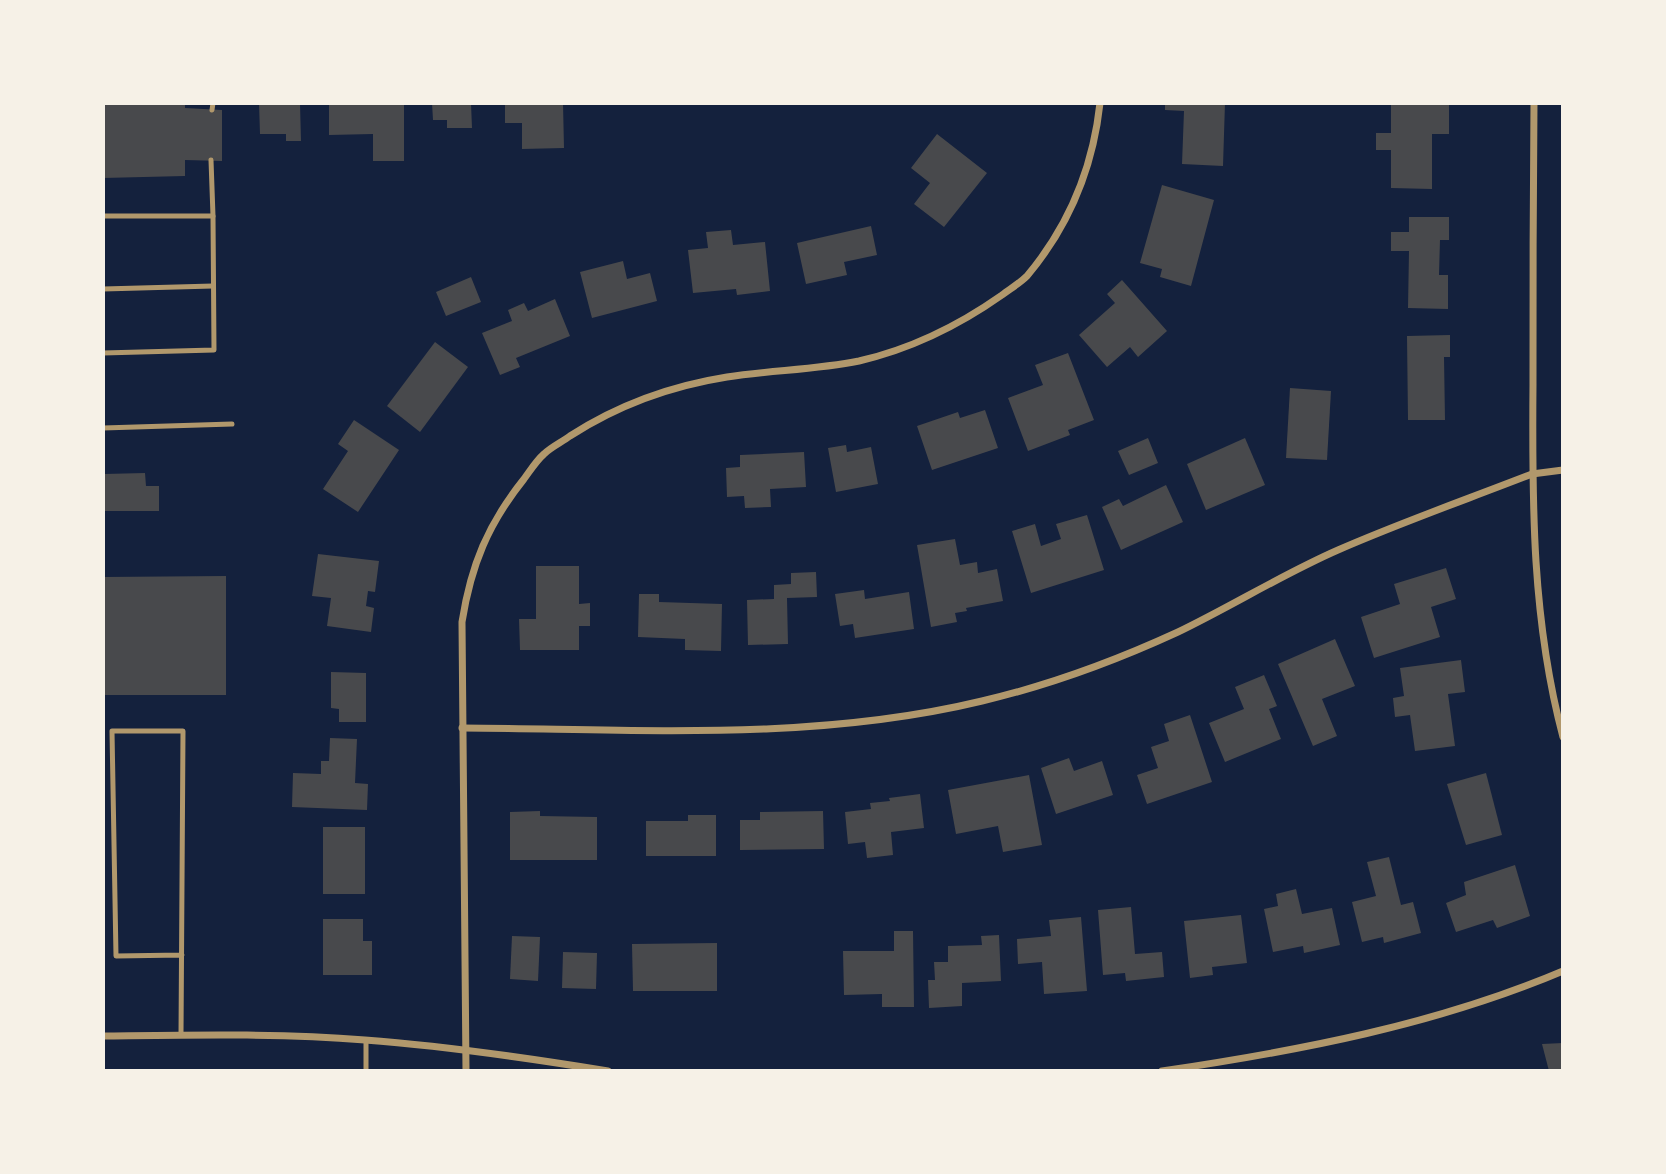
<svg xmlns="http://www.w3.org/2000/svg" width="1666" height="1174" font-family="Lato,sans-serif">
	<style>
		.building { fill: #48494c }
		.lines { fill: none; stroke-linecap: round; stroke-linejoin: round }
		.service { stroke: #b1986c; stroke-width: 5 }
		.minor { stroke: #b1986c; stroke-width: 7 }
	</style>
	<rect width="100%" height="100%" fill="#14213d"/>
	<g class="building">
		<path d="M 103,103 L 185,103 L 185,108 L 222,110 L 222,161 L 185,160 L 185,176 L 103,178 Z"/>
		<path d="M 259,103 L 300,103 L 301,141 L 286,141 L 286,134 L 260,134 Z"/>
		<path d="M 329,103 L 404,103 L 404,161 L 373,161 L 373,134 L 329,135 Z"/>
		<path d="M 432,103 L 471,103 L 472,128 L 447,128 L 447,120 L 433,120 Z"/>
		<path d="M 505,103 L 563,103 L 564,148 L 522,149 L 522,123 L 505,123 Z"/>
		<path d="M 1165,103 L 1225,103 L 1223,166 L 1182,164 L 1184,111 L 1165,110 Z"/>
		<path d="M 1391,105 L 1449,105 L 1449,134 L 1432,134 L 1432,189 L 1391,188 L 1391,150 L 1376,150 L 1376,133 L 1391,133 Z"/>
		<path d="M 937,134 L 987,173 L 944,227 L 914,204 L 930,183 L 911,168 Z"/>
		<path d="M 1162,185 L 1214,200 L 1191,286 L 1160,277 L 1162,269 L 1140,263 Z"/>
		<path d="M 1409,217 L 1449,217 L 1449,240 L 1440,240 L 1439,275 L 1448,275 L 1448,309 L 1408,308 L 1409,251 L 1391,251 L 1391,232 L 1409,232 Z"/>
		<path d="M 871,226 L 877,255 L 844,262 L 847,275 L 806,284 L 797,243 Z"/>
		<path d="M 731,230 L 733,245 L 765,242 L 770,291 L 737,295 L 736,289 L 693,293 L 688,250 L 708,248 L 706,232 Z"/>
		<path d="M 623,261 L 627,279 L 650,273 L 657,301 L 592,318 L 580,272 Z"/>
		<path d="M 471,277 L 481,302 L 446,316 L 436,292 Z"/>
		<path d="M 1122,280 L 1167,331 L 1138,357 L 1130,347 L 1107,367 L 1079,335 L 1115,303 L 1107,294 Z"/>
		<path d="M 555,299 L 570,336 L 516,358 L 520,367 L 500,375 L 482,333 L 512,321 L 508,310 L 524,303 L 528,311 Z"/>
		<path d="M 1450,335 L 1450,357 L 1444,357 L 1445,420 L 1408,420 L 1407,336 Z"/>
		<path d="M 435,342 L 468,367 L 420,432 L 387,406 Z"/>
		<path d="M 1068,353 L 1094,420 L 1068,430 L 1070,435 L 1028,451 L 1008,398 L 1043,385 L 1035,365 Z"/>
		<path d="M 1290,388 L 1331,391 L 1327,460 L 1286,458 Z"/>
		<path d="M 985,410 L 998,448 L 932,470 L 917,426 L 958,412 L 960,418 Z"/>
		<path d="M 354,420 L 399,450 L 358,512 L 323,489 L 348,451 L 338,444 Z"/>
		<path d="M 1148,438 L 1158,463 L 1129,475 L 1118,451 Z"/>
		<path d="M 1245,438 L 1265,485 L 1206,510 L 1187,464 Z"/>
		<path d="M 846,445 L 847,452 L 871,447 L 878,484 L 836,492 L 828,448 Z"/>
		<path d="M 804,452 L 806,487 L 770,489 L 771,507 L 745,508 L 744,496 L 727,497 L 726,468 L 740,467 L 740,455 Z"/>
		<path d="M 145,473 L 146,486 L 159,486 L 159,511 L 105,511 L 104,474 Z"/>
		<path d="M 1166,485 L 1183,522 L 1121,550 L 1102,507 L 1119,499 L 1123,506 Z"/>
		<path d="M 1087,515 L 1104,570 L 1031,593 L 1012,531 L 1035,524 L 1041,546 L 1061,539 L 1056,524 Z"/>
		<path d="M 955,539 L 960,565 L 977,562 L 978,573 L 997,569 L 1003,601 L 966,608 L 967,611 L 955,613 L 957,622 L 931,627 L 917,545 Z"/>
		<path d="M 318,554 L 379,561 L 375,592 L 368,591 L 366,606 L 374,608 L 371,632 L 327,626 L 331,598 L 312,596 Z"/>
		<path d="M 536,566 L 579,566 L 579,604 L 590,603 L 590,626 L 579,626 L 579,650 L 520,650 L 519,619 L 536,619 Z"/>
		<path d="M 1446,568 L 1456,599 L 1431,607 L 1440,637 L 1374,658 L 1361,617 L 1400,604 L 1394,584 Z"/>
		<path d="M 816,572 L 817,597 L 787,598 L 788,644 L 748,645 L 747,600 L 774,599 L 774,585 L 791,584 L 791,573 Z"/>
		<path d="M 226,576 L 226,695 L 103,695 L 103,577 Z"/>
		<path d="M 864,590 L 865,599 L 909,592 L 914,629 L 855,638 L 853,624 L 840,626 L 835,594 Z"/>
		<path d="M 639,594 L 659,594 L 659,602 L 722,604 L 721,651 L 685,650 L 685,639 L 638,637 Z"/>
		<path d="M 1335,639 L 1355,686 L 1322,699 L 1337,736 L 1313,746 L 1278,664 Z"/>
		<path d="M 1461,660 L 1465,692 L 1448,694 L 1455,746 L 1415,751 L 1410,715 L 1395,717 L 1393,698 L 1404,696 L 1400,668 Z"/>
		<path d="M 331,672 L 366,673 L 366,722 L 339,722 L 339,709 L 331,708 Z"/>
		<path d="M 1264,675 L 1277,706 L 1269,709 L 1281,739 L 1225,762 L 1209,723 L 1244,709 L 1235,687 Z"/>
		<path d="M 1190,715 L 1212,782 L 1147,804 L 1137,775 L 1158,768 L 1151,747 L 1169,741 L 1164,724 Z"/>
		<path d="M 330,738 L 357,739 L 355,783 L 368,784 L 367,810 L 292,807 L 293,773 L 321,774 L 321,761 L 329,761 Z"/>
		<path d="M 1069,758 L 1074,771 L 1102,761 L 1113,795 L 1056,814 L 1041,768 Z"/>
		<path d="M 1486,773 L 1502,835 L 1466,845 L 1447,784 Z"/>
		<path d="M 1029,775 L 1042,845 L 1003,852 L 998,826 L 956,834 L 948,790 Z"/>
		<path d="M 920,794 L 924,828 L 891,832 L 893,855 L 867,858 L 865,842 L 848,844 L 845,812 L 871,809 L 870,803 L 890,801 L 889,798 Z"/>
		<path d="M 540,811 L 540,816 L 597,817 L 597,860 L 510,860 L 510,812 Z"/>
		<path d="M 823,811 L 824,849 L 740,850 L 740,820 L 760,820 L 760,812 Z"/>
		<path d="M 688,815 L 716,815 L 716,856 L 646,856 L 646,821 L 688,821 Z"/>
		<rect x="323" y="827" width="42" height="67"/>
		<path d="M 1389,857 L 1401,905 L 1413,902 L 1421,933 L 1384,943 L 1383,937 L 1362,942 L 1352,902 L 1376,896 L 1367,862 Z"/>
		<path d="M 1515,865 L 1530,916 L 1497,928 L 1493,920 L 1456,932 L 1446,903 L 1466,895 L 1464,882 Z"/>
		<path d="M 1296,889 L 1302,914 L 1332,908 L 1340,945 L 1304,953 L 1303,946 L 1273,952 L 1264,909 L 1278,906 L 1276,894 Z"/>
		<path d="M 1131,907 L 1135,954 L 1162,952 L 1164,977 L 1126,981 L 1125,973 L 1103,975 L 1098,910 Z"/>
		<path d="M 1241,915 L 1247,963 L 1212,967 L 1213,975 L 1190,978 L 1184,921 Z"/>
		<path d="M 1081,917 L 1087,991 L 1044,994 L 1042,962 L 1018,964 L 1017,939 L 1051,936 L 1049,920 Z"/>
		<path d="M 323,919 L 363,919 L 363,941 L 372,941 L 372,975 L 323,975 Z"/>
		<path d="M 894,931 L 913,931 L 914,1007 L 882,1007 L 882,994 L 844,995 L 843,951 L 894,951 Z"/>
		<path d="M 999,935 L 1001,981 L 962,983 L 962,1006 L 929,1008 L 928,980 L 935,980 L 934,962 L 948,962 L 948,946 L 982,945 L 981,936 Z"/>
		<path d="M 512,936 L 540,937 L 538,981 L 510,979 Z"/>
		<path d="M 717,943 L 717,991 L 633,991 L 632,944 Z"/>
		<path d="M 563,952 L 597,953 L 596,989 L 562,988 Z"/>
		<path d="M 1563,1043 L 1563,1071 L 1549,1071 L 1542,1044 Z"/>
	</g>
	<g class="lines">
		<g class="service">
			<path d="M 212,110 L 213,103"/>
			<path d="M 211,160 L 213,216"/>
			<path d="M 103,216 L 213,216 L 214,350 L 103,353"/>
			<path d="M 103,289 L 213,286"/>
			<path d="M 103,428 L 232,424"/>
			<path d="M 181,1035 L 183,731 L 112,731 L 116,956 L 182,955"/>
			<path d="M 366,1071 L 366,1040"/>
		</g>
		<g class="minor">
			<path d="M 1534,103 C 1533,197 1533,290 1533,384 C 1532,503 1532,621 1563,737"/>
			<path d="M 462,728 C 635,729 812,742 982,701 C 1050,685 1115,661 1178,632 C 1232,606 1283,574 1338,550 C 1402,522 1468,499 1532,474 L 1563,470"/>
			<path d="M 103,1036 C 190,1035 278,1033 365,1040 C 446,1046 528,1058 608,1071"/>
			<path d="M 466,1071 L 462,622 C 471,565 488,524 524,479 C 530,471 536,461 544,454 C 551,447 562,442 570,436 C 618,405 670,386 727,377 C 771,370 815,370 859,361 C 911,349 958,326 1002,295 C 1010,289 1020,283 1027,276 C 1069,226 1093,167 1100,103"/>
			<path d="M 1162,1071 C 1297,1051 1436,1025 1563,971"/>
		</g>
	</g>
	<rect width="1666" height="1174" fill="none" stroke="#f6f1e7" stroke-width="210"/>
</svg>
